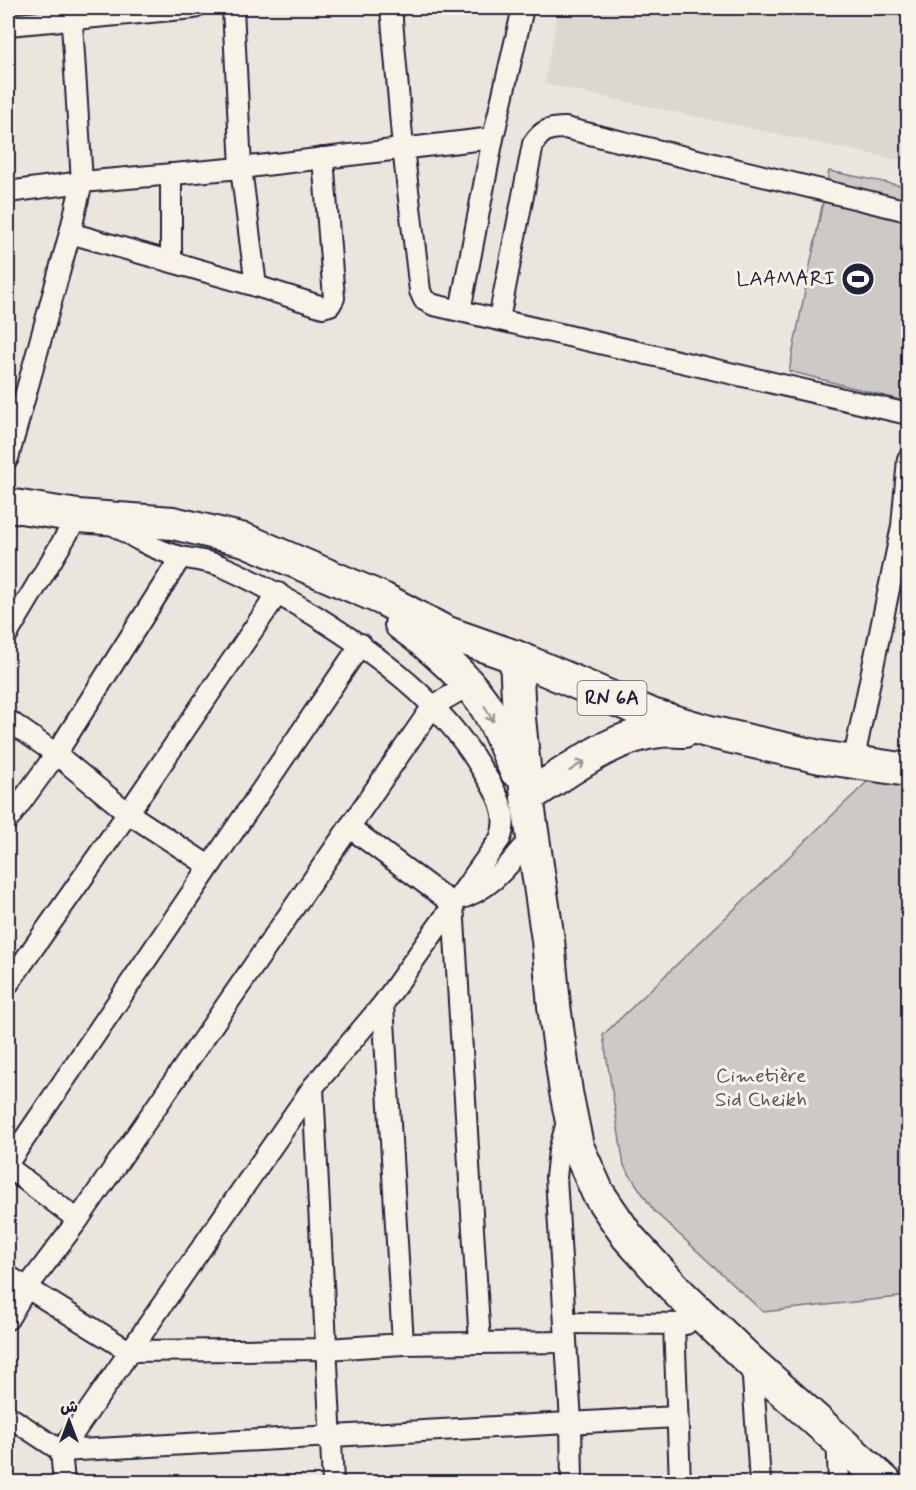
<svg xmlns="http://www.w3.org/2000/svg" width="916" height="1490" font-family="Mynerve,'Playpen Sans Arabic',sans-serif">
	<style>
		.built { fill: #dbd8d2 }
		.green { fill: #cdc9c6; stroke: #787680; stroke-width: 1.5 }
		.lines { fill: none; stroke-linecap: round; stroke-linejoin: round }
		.street-casing { stroke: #22223b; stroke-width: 24 }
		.primary-casing { stroke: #22223b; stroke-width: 36 }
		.street { stroke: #f7f3e8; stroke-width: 20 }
		.primary { stroke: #f7f3e8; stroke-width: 32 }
		.oneway { stroke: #97959a }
		.labels { text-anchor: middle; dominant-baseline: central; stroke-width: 6; stroke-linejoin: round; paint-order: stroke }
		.shield { fill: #f7f3e8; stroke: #62616f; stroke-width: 1.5 }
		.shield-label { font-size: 20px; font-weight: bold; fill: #22223b }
		.poi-label { font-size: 21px; fill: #22223b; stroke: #f7f3e8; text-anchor: end }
		.park-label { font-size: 21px; fill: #555465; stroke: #f7f3e8 }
	</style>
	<rect width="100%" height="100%" fill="#eae6de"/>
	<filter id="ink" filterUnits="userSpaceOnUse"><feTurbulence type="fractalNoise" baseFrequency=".0167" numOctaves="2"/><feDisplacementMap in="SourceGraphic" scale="12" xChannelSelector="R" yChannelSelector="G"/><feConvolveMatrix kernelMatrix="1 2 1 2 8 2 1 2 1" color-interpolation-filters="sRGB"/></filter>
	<g filter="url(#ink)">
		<path class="built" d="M 559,8 L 908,8 L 908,162 L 544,84 Z"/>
		<g class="green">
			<path d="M 829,171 L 908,187 L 908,402 L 789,371 Z"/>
			<path d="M 870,779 L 908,783 L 908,1296 L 763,1312 L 654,1211 L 624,1166 L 603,1035 Z"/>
		</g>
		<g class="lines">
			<g class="street-casing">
				<g id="street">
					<path d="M 233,8 L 241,168 L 256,286"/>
					<path d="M 391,8 L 403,148 L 420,291 L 424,300 L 434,305 L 908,414"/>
					<path d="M 8,25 L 194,8"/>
					<path d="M 8,192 L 82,182 L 241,168 L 493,138 L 523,8"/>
					<path d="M 70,233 L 256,286 L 323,307 L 330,305 L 334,298 L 323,158"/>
					<path d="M 171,261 L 171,174"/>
					<path d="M 460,311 L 493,138"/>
					<path d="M 499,319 L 533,144 C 542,130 549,128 565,128 L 908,211"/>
					<path d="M 8,458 L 70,233 L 82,182 L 71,8"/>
					<path d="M 8,633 L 78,516"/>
					<path d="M 8,720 L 56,754 L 128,813 L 209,866"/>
					<path d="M 853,763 L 902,526 L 908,459"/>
					<path d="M 8,820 L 56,754 L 181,557"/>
					<path d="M 349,827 L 453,904 L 480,1343"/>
					<path d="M 456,900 C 492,890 510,863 533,836"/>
					<path d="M 8,984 L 128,813 L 278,593"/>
					<path d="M 383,1004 L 403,1344"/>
					<path d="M 313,1087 L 333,1482"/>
					<path d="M 568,1119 L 559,1151 L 556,1177 L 571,1422 L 572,1482"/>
					<path d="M 8,1163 L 361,644"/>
					<path d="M 8,1167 L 78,1220"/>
					<path d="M 8,1276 L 129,1351 L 327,1349 L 403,1344 L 566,1342"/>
					<path d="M 8,1319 L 26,1289 L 78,1220 L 433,706 L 469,685"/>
					<path d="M 565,1323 L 686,1324"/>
					<path d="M 674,1324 L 680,1482"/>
					<path d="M 752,1363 L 760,1482"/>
					<path d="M 8,1416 L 61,1451 L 676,1417"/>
					<path d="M 837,1438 L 839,1482"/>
					<path d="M 64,1482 L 61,1451 L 313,1087 L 383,1004 L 500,839 C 511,813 495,790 481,768 C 442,702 378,655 314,615 C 284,597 254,580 221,566 C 208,561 195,560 181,557 C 154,550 131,536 108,521"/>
				</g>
			</g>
			<g class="primary-casing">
				<g id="primary">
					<path d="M 8,505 L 78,516 L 173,523 L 245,540 L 383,599 L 445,632 L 516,657 L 652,715 L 710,732 L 820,757 L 908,770"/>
					<path d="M 401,624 C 429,644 472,682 489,712 C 500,731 507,752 516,771"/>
					<path d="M 516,657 L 519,718 L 527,797 L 548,940 L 554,1006 L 566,1092 L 577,1146 L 598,1193 L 628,1237 L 680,1294 L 752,1363 L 885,1482"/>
					<path d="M 527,797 C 568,772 611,736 660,731 C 668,730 676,731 684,731"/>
				</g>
			</g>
			<use href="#street" class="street"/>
			<use href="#primary" class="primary"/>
		</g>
		<defs><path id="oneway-shaft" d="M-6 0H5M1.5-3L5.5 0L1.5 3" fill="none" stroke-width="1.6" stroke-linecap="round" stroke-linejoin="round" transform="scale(1.5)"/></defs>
		<g class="oneway">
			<use href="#oneway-shaft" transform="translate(489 714) rotate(60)"/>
			<use href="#oneway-shaft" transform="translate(577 766) rotate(-33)"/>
		</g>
	</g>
	<defs>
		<g id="stadium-disc" transform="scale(1.725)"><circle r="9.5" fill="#22223b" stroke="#f7f3e8"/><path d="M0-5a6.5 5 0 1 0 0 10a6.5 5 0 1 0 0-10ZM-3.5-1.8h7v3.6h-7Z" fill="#fff"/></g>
	</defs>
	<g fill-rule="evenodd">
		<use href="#stadium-disc" x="858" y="279"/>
	</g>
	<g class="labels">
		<rect class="shield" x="577.5" y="681" width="69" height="34" rx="4.5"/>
		<g class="shield-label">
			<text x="612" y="698">RN 6A</text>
		</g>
		<g class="poi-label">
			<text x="835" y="279">LAAMARI</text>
		</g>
		<g class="park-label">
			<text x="761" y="1076">Cimetière<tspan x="761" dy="24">Sid Cheikh</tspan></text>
		</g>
	</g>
	<rect width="916" height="1490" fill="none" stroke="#f7f3e8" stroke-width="30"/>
	<rect x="15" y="15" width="886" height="1460" fill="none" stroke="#22223b" stroke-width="2" filter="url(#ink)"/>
	<g transform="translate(69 1421)" stroke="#f7f3e8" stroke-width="4.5" paint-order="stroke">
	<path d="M0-4.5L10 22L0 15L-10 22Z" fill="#22223b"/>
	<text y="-9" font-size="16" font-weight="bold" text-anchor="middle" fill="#22223b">ش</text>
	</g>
</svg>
